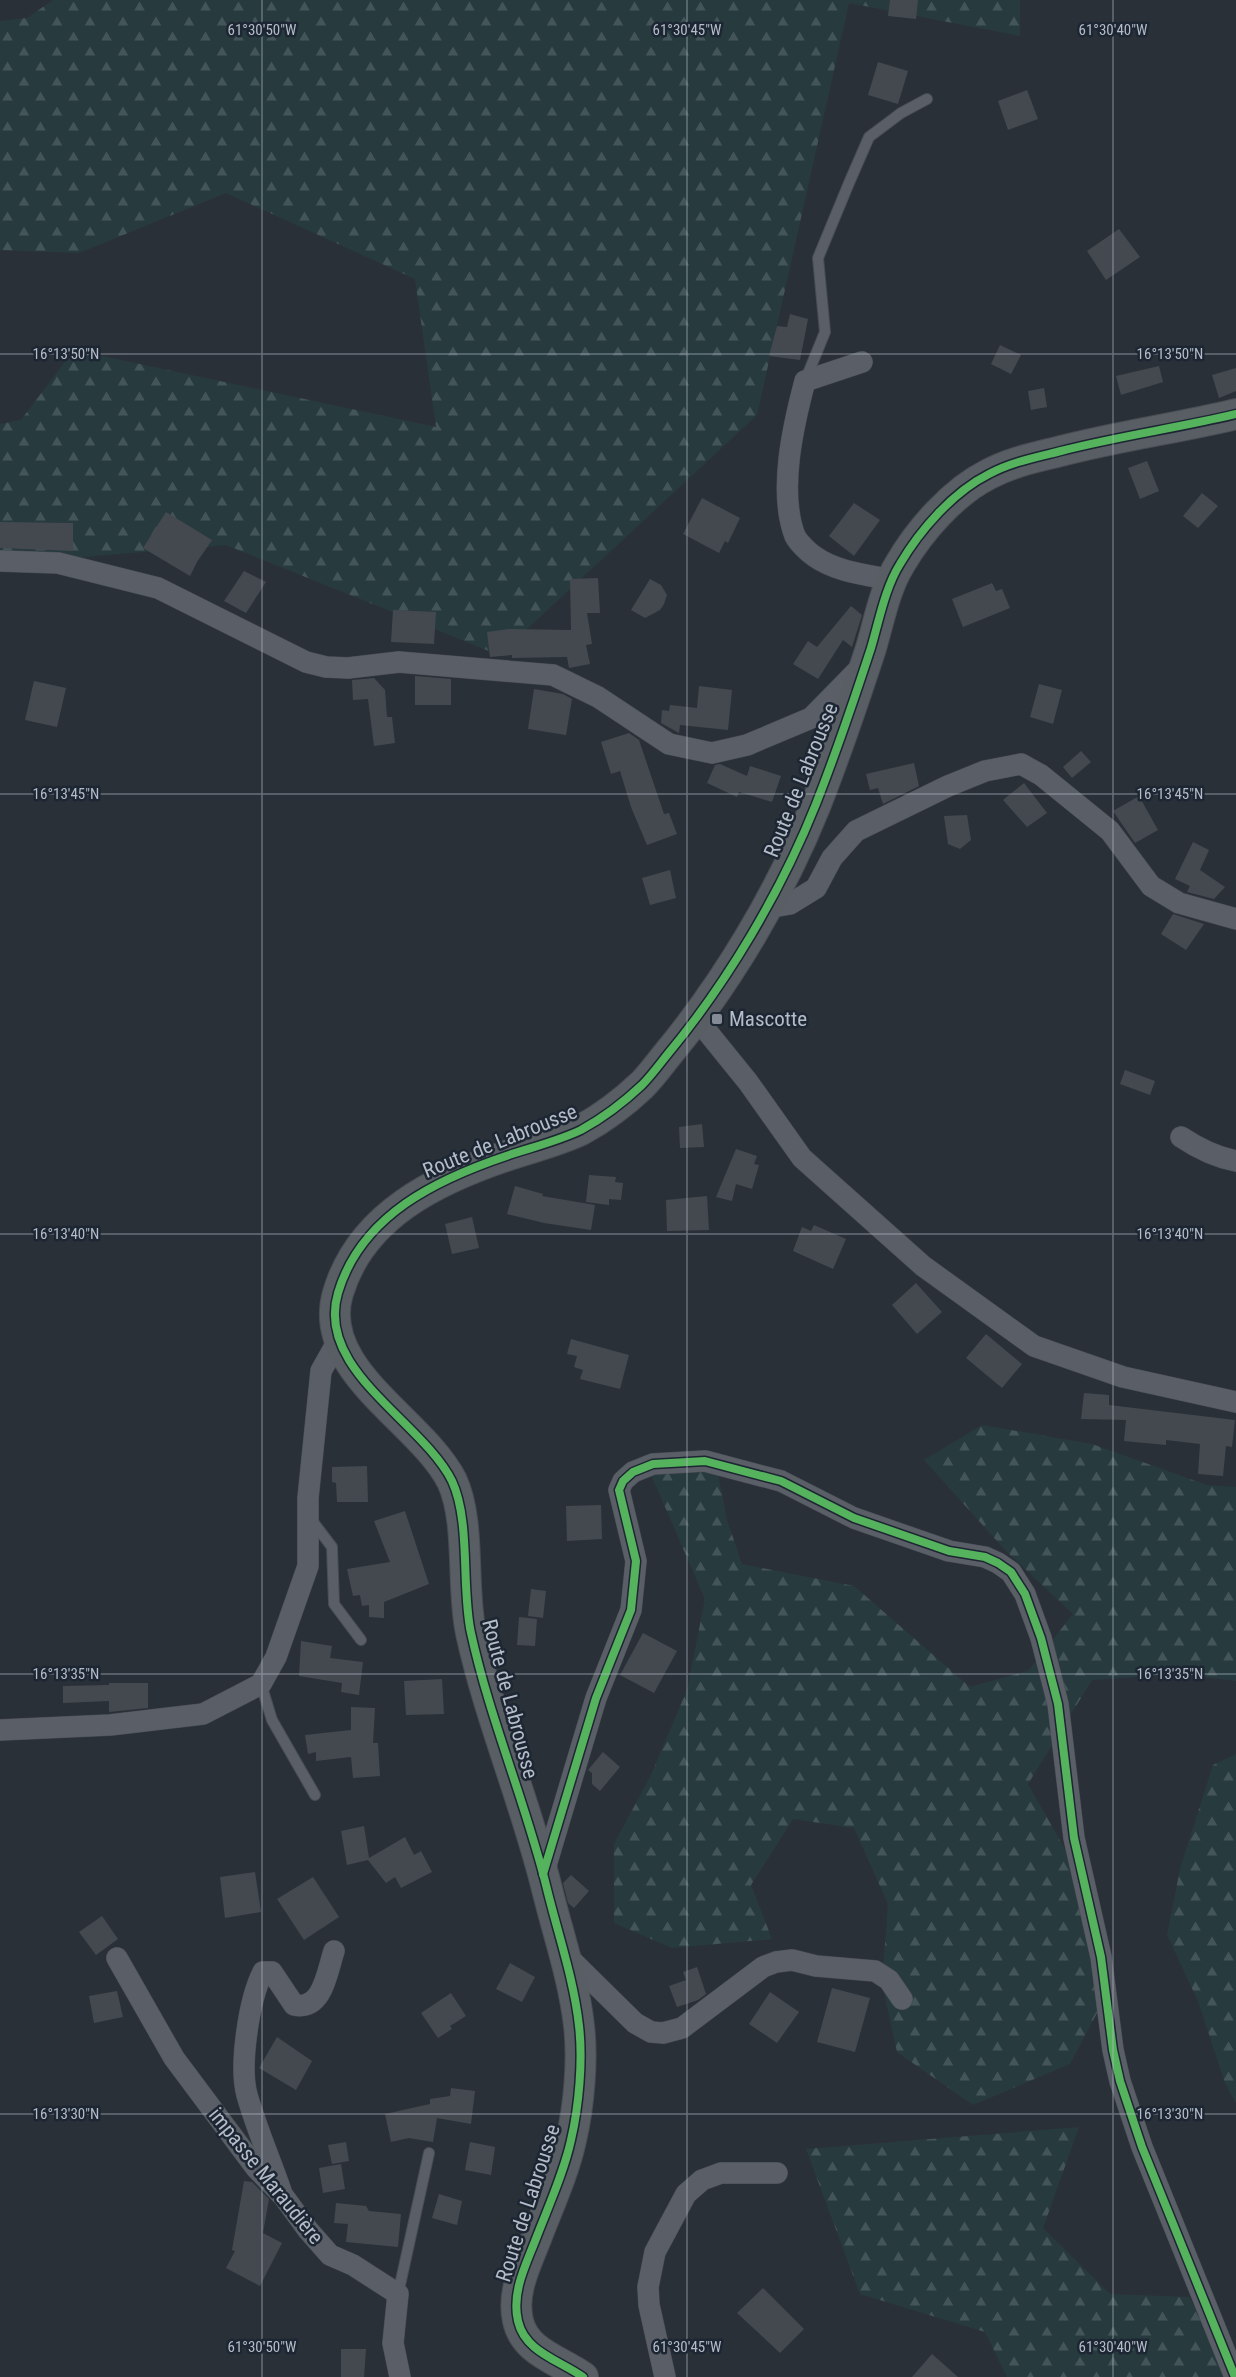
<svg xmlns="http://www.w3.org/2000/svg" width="1236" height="2377" font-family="'Roboto Condensed',sans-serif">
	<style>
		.forest { fill: url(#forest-firs) }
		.building { fill: #444950 }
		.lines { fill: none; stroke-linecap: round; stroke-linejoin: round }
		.lane-casing { stroke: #484c53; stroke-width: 12 }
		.street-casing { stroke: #484c53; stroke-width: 22 }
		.secondary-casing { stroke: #484c53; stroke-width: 32 }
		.lane { stroke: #5a5e66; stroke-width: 10 }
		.street { stroke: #5a5e66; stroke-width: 21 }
		.secondary { stroke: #595d64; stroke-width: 30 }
		.cycleway-casing { stroke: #1d2633; stroke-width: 11 }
		.cycleway { stroke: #56b35d; stroke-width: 8 }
		.ticks { fill: none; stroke: #b4bcc9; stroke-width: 1.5; stroke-opacity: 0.45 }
		.poi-dot { fill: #848b96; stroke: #1d2633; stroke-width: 2 }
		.labels { text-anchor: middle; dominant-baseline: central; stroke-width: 5; stroke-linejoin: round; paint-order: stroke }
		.street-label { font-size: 21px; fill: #b4bcc9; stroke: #1d2633 }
		.poi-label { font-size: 21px; fill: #b4bcc9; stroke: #1d2633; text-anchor: start }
		.ticks-label { font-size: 15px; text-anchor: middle; fill: #b4bcc9; stroke: #1d2633; stroke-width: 5; stroke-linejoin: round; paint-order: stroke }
	</style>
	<defs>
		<pattern id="forest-firs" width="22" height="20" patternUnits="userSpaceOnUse" patternTransform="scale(1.5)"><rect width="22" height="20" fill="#273a3e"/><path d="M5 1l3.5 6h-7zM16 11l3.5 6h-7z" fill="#445559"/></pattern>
	</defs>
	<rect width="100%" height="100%" fill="#2a3038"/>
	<g class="forest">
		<path d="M 53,0 L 1020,0 L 1020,36 L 849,3 L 757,415 L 499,655 L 226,545 L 0,564 L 0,424 L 21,420 L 74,350 L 436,427 L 415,279 L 226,193 L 79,253 L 0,250 L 0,21 L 27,18 Z"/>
		<path d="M 982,1425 L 1092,1444 L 1207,1485 L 1236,1487 L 1236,1681 L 1177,1674 L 1092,1680 L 1028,1784 L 1067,1853 L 1092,1960 L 1098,2011 L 1070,2064 L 973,2105 L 897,2052 L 882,1983 L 888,1904 L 854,1828 L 793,1819 L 751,1885 L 772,1939 L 672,1948 L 614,1923 L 614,1844 L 651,1775 L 687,1690 L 705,1599 L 649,1470 L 717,1469 L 727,1520 L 742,1564 L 854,1586 L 970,1687 L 1028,1671 L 1073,1614 L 1006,1551 L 924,1460 Z"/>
		<path d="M 1236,1754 L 1236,2103 L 1225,2083 L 1198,2001 L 1167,1935 L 1180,1869 L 1213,1765 Z"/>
		<path d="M 1079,2127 L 1043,2228 L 1110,2294 L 1189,2297 L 1234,2373 L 1234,2377 L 1007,2377 L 985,2332 L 860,2294 L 806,2149 Z"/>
	</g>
	<g class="building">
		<path d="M 890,0 L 918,0 L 916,19 L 888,16 Z"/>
		<path d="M 878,62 L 908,71 L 898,104 L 868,95 Z"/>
		<path d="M 1027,90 L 1038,119 L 1008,130 L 998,101 Z"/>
		<path d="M 1119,229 L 1140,257 L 1106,280 L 1087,251 Z"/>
		<path d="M 790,314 L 808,319 L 800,360 L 769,356 L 777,326 L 787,327 Z"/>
		<path d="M 1000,345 L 1021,355 L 1011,374 L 991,364 Z"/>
		<path d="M 1159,366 L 1163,382 L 1121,395 L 1116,376 Z"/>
		<path d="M 1236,368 L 1236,391 L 1219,398 L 1212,375 Z"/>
		<path d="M 1044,388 L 1047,407 L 1031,410 L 1028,391 Z"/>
		<path d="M 1147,461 L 1159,491 L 1140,499 L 1128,468 Z"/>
		<path d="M 1202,493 L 1218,506 L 1198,528 L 1183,516 Z"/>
		<path d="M 702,498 L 740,518 L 728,543 L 725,541 L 719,553 L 683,534 Z"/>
		<path d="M 854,503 L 880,520 L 854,556 L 829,536 Z"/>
		<path d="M 166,512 L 212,540 L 197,562 L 190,576 L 143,548 Z"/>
		<path d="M 0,522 L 73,523 L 73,551 L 0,548 Z"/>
		<path d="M 244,571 L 266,582 L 246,613 L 224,601 Z"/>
		<path d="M 598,578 L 600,613 L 587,613 L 592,644 L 586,645 L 590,664 L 569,668 L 567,657 L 512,658 L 512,655 L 490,657 L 487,632 L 509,629 L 571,630 L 570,579 Z"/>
		<path d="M 650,579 L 661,585 L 667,595 L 664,604 L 660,610 L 645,618 L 631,610 Z"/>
		<path d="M 992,583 L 996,591 L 1002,589 L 1010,608 L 963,627 L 952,599 Z"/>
		<path d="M 851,606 L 862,615 L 852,647 L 843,640 L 818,679 L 793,664 L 808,641 L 817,647 Z"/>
		<path d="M 393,610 L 436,612 L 434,644 L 391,642 Z"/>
		<path d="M 415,676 L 451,679 L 451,705 L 415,705 Z"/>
		<path d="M 374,678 L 385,690 L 387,717 L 392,717 L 395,743 L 374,746 L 368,699 L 353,700 L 352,680 Z"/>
		<path d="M 34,681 L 66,688 L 57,727 L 25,720 Z"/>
		<path d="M 1039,684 L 1062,690 L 1053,724 L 1030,717 Z"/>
		<path d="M 699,686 L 732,690 L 728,730 L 680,725 L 679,733 L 661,723 L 662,710 L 669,711 L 670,705 L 697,708 Z"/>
		<path d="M 534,689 L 563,694 L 572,699 L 566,735 L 528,729 Z"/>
		<path d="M 629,733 L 639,740 L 664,814 L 669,813 L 677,834 L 647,845 L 631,807 L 620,771 L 611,774 L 601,742 Z"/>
		<path d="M 1081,751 L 1091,762 L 1072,778 L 1063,767 Z"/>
		<path d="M 914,763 L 919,786 L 883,804 L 878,788 L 870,790 L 866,774 Z"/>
		<path d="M 720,764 L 747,776 L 750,766 L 781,776 L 772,802 L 739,792 L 737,797 L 707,783 L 715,765 Z"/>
		<path d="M 1024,783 L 1047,813 L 1027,827 L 1003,800 Z"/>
		<path d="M 1139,796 L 1158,830 L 1135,843 L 1113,811 Z"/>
		<path d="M 967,815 L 971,840 L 960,849 L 948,844 L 944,816 Z"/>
		<path d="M 1193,842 L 1209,850 L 1200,870 L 1225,887 L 1214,899 L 1187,892 L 1190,886 L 1175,879 Z"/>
		<path d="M 670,870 L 676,898 L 650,905 L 642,878 Z"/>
		<path d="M 1173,914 L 1204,924 L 1186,950 L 1161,934 Z"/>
		<path d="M 1125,1070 L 1155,1081 L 1150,1095 L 1120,1084 Z"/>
		<path d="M 702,1124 L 704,1147 L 680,1148 L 679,1127 Z"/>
		<path d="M 736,1149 L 757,1156 L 754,1164 L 759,1165 L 752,1189 L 736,1184 L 732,1201 L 716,1197 Z"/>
		<path d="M 589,1175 L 616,1177 L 615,1182 L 623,1183 L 621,1200 L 609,1199 L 609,1205 L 586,1202 Z"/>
		<path d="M 515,1186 L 543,1194 L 542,1196 L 595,1205 L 591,1230 L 544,1223 L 507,1214 Z"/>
		<path d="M 707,1196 L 709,1230 L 667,1231 L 666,1200 Z"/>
		<path d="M 472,1217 L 479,1248 L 452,1254 L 445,1224 Z"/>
		<path d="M 814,1225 L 846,1239 L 833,1269 L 793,1251 L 802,1227 L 811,1231 Z"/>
		<path d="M 916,1283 L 942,1312 L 917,1334 L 892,1305 Z"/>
		<path d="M 986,1334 L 1022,1364 L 1002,1388 L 966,1358 Z"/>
		<path d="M 571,1339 L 629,1355 L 620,1389 L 580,1379 L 583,1370 L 574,1367 L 577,1356 L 567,1354 Z"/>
		<path d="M 1084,1393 L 1109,1395 L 1109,1405 L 1235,1420 L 1232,1447 L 1226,1446 L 1223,1476 L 1198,1474 L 1200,1444 L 1166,1440 L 1166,1445 L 1124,1441 L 1126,1420 L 1081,1419 Z"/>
		<path d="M 367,1466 L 368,1502 L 337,1502 L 336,1483 L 332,1482 L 332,1467 Z"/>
		<path d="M 601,1505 L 602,1539 L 567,1541 L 566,1506 Z"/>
		<path d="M 405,1511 L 429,1584 L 384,1602 L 384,1618 L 369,1617 L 369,1605 L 362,1606 L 360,1595 L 353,1596 L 347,1569 L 390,1562 L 374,1521 Z"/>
		<path d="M 531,1589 L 546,1591 L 543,1618 L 528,1616 Z"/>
		<path d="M 519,1617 L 537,1619 L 535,1646 L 517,1645 Z"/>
		<path d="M 643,1633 L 677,1651 L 654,1693 L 620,1675 Z"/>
		<path d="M 301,1641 L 332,1646 L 330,1658 L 363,1662 L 359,1695 L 341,1692 L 342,1683 L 299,1676 Z"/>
		<path d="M 442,1679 L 444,1714 L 406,1715 L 404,1681 Z"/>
		<path d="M 109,1683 L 148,1683 L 148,1708 L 109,1712 L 109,1701 L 63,1703 L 63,1686 L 109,1685 Z"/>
		<path d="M 351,1707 L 375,1708 L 373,1743 L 378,1743 L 380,1776 L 353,1778 L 351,1757 L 316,1761 L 316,1752 L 308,1754 L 305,1735 L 351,1730 Z"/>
		<path d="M 603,1752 L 620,1767 L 600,1791 L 592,1784 L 592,1773 L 588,1770 Z"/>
		<path d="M 364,1826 L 369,1858 L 405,1837 L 414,1855 L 421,1851 L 432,1872 L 401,1888 L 395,1877 L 386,1883 L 368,1860 L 347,1865 L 341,1831 Z"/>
		<path d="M 255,1872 L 261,1912 L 225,1918 L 220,1877 Z"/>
		<path d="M 571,1875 L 589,1891 L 574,1908 L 568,1903 L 563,1883 Z"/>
		<path d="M 313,1877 L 339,1917 L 304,1940 L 277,1899 Z"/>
		<path d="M 102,1916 L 118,1939 L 96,1955 L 79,1932 Z"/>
		<path d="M 510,1963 L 535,1977 L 522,2002 L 496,1989 Z"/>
		<path d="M 697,1967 L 706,1994 L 698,2000 L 677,2007 L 669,1986 L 686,1980 L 683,1972 Z"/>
		<path d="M 832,1988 L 870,1998 L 855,2052 L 817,2042 Z"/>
		<path d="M 117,1991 L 123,2017 L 94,2023 L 89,1996 Z"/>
		<path d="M 770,1992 L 799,2012 L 777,2043 L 749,2024 Z"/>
		<path d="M 451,1993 L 466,2016 L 450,2026 L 452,2029 L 438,2038 L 421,2013 Z"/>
		<path d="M 277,2037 L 312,2061 L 296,2090 L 259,2068 Z"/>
		<path d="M 451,2088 L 475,2091 L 471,2124 L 437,2118 L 433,2142 L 409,2138 L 391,2142 L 385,2114 L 430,2104 L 430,2099 L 450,2096 Z"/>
		<path d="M 346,2142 L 349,2161 L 332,2164 L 328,2145 Z"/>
		<path d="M 470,2142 L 495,2147 L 491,2175 L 465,2170 Z"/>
		<path d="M 341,2164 L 345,2189 L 323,2193 L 319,2168 Z"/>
		<path d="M 244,2181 L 252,2182 L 269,2199 L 263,2233 L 282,2243 L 260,2286 L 226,2268 L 235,2251 L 232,2250 Z"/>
		<path d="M 439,2194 L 462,2201 L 457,2225 L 432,2218 Z"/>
		<path d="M 336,2203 L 366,2206 L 369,2211 L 401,2214 L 398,2247 L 346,2242 L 348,2224 L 334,2223 Z"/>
		<path d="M 763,2288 L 804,2329 L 780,2353 L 737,2313 Z"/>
		<path d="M 341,2349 L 366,2349 L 364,2377 L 341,2377 Z"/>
		<path d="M 932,2354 L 958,2377 L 912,2377 Z"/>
	</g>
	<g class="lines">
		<g class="lane-casing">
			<g id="lane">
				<path d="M 805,381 L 825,332 L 818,258 L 849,183 L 869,137 L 901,113 L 927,99"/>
				<path d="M 310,1518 L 332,1547 L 334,1604 L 361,1640"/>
				<path d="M 261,1684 L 272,1720 L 315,1795"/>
				<path d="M 398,2294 L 429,2153"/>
			</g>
		</g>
		<g class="street-casing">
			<g id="street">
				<path d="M 862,362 L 805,381 C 793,426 778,492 795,536 C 798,542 808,552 814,556 C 836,572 867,575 893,580"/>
				<path d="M 0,561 L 58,563 L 158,588 L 306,662 L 326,667 L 348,668 L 399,662 L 553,675 L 598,697 L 669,744 L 712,753 L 747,745 L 811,718 L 862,666"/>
				<path d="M 767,908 L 790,904 L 816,888 L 832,858 L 856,831 L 948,786 L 985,771 L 1021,764 L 1041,775 L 1110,831 L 1151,886 L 1179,903 L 1236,919"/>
				<path d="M 697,1019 L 748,1082 L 802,1158 L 923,1266 L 1034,1346 L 1123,1377 L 1236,1402"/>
				<path d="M 1181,1137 C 1199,1149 1215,1157 1236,1161"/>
				<path d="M 0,1730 L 110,1725 L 203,1714 L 261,1684 L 276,1657 L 308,1566 L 308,1498 L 321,1371 L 339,1339"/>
				<path d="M 544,1872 L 596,1698 L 631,1610 L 636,1561 L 619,1490 L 623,1481 L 633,1472 L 653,1464 L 705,1461 L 781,1481 L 854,1518 L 949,1551 L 985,1557 L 998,1563 L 1011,1572 L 1025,1594 L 1041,1638 L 1058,1704 L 1074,1838 L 1101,1957 L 1113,2050 L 1120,2081 L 1142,2147 L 1235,2377"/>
				<path d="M 565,1954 L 635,2023 L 651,2032 L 663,2033 L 682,2028 L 763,1967 L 776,1962 L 792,1960 L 816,1966 L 875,1971 L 889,1980 L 902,1999"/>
				<path d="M 117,1958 L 174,2058 L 256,2168 L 284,2197 L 308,2230 L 330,2255 L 353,2265 L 398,2294 L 393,2343 L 400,2377"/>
				<path d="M 281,2191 C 270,2159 256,2127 247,2095 C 239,2066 249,1999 263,1972 L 272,1972 L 294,2005 C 323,2011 327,1972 334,1951"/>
				<path d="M 665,2377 L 649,2305 L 648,2287 L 655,2252 L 686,2194 L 702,2180 L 721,2173 L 777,2173"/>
			</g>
		</g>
		<g class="secondary-casing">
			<path id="secondary" d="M 583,2377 C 559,2360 525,2352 518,2321 C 511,2291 527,2263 537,2236 C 549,2205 564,2172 571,2140 C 579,2106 583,2060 579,2026 C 574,1980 558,1934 547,1889 C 526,1803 490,1720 471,1633 C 461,1588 471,1522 452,1481 C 422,1421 315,1370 338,1293 C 361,1215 437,1179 509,1155 C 533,1147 558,1141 581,1130 C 603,1118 624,1102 642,1085 C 651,1076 659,1065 667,1055 C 727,983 781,892 816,804 C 836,753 854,700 871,648 C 879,621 885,588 900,564 C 920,530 953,492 989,474 C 1011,462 1037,457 1061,451 C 1119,436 1178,428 1236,414"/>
		</g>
		<use href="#lane" class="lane"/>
		<use href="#street" class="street"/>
		<use href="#secondary" class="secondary"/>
		<g class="cycleway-casing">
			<g id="cycleway">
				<path d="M 543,1874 L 596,1698 L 631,1610 L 636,1561 L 619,1490 L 623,1481 L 633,1472 L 653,1464 L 705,1461 L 781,1481 L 854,1518 L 949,1551 L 985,1557 L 998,1563 L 1011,1572 L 1025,1594 L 1041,1638 L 1058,1704 L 1074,1838 L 1101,1957 L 1113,2050 L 1120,2081 L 1142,2147 L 1235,2377"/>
				<path d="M 583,2377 C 559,2360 525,2352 518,2321 C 511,2291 527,2263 537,2236 C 549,2205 564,2172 571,2140 C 579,2106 583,2060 579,2026 C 574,1980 558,1934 547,1889 C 526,1803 490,1720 471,1633 C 461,1588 471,1522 452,1481 C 422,1421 315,1370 338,1293 C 361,1215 437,1179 509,1155 C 533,1147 558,1141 581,1130 C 603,1118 624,1102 642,1085 C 651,1076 659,1065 667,1055 C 727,983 781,892 816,804 C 836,753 854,700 871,648 C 879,621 885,588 900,564 C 920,530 953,492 989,474 C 1011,462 1037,457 1061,451 C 1119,436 1178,428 1236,414"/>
			</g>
		</g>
		<use href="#cycleway" class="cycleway"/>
	</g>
	<path class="ticks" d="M 262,0 L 262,2377M 687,0 L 687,2377M 1113,0 L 1113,2377M 0,354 L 1236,354M 0,794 L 1236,794M 0,1234 L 1236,1234M 0,1674 L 1236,1674M 0,2114 L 1236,2114"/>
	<rect class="poi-dot" x="711" y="1013" width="12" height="12" rx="3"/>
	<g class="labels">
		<g class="street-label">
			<text transform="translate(801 780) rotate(-68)">Route de Labrousse</text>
			<text transform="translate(500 1141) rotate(-22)">Route de Labrousse</text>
			<text transform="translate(510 1699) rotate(75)">Route de Labrousse</text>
			<text transform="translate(266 2176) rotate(51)">impasse Maraudière</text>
			<text transform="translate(528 2203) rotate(-72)">Route de Labrousse</text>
		</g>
		<g class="poi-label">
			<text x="729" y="1019">Mascotte</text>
		</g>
	</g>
	<g class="ticks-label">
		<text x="262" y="35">61°30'50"W</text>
		<text x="687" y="35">61°30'45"W</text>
		<text x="1113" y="35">61°30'40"W</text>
		<text x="66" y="359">16°13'50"N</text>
		<text x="1170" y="359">16°13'50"N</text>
		<text x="66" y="799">16°13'45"N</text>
		<text x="1170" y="799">16°13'45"N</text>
		<text x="66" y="1239">16°13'40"N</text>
		<text x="1170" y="1239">16°13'40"N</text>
		<text x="66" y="1679">16°13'35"N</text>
		<text x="1170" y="1679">16°13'35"N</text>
		<text x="66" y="2119">16°13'30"N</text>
		<text x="1170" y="2119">16°13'30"N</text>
		<text x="262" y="2352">61°30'50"W</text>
		<text x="687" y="2352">61°30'45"W</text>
		<text x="1113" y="2352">61°30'40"W</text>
	</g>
</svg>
